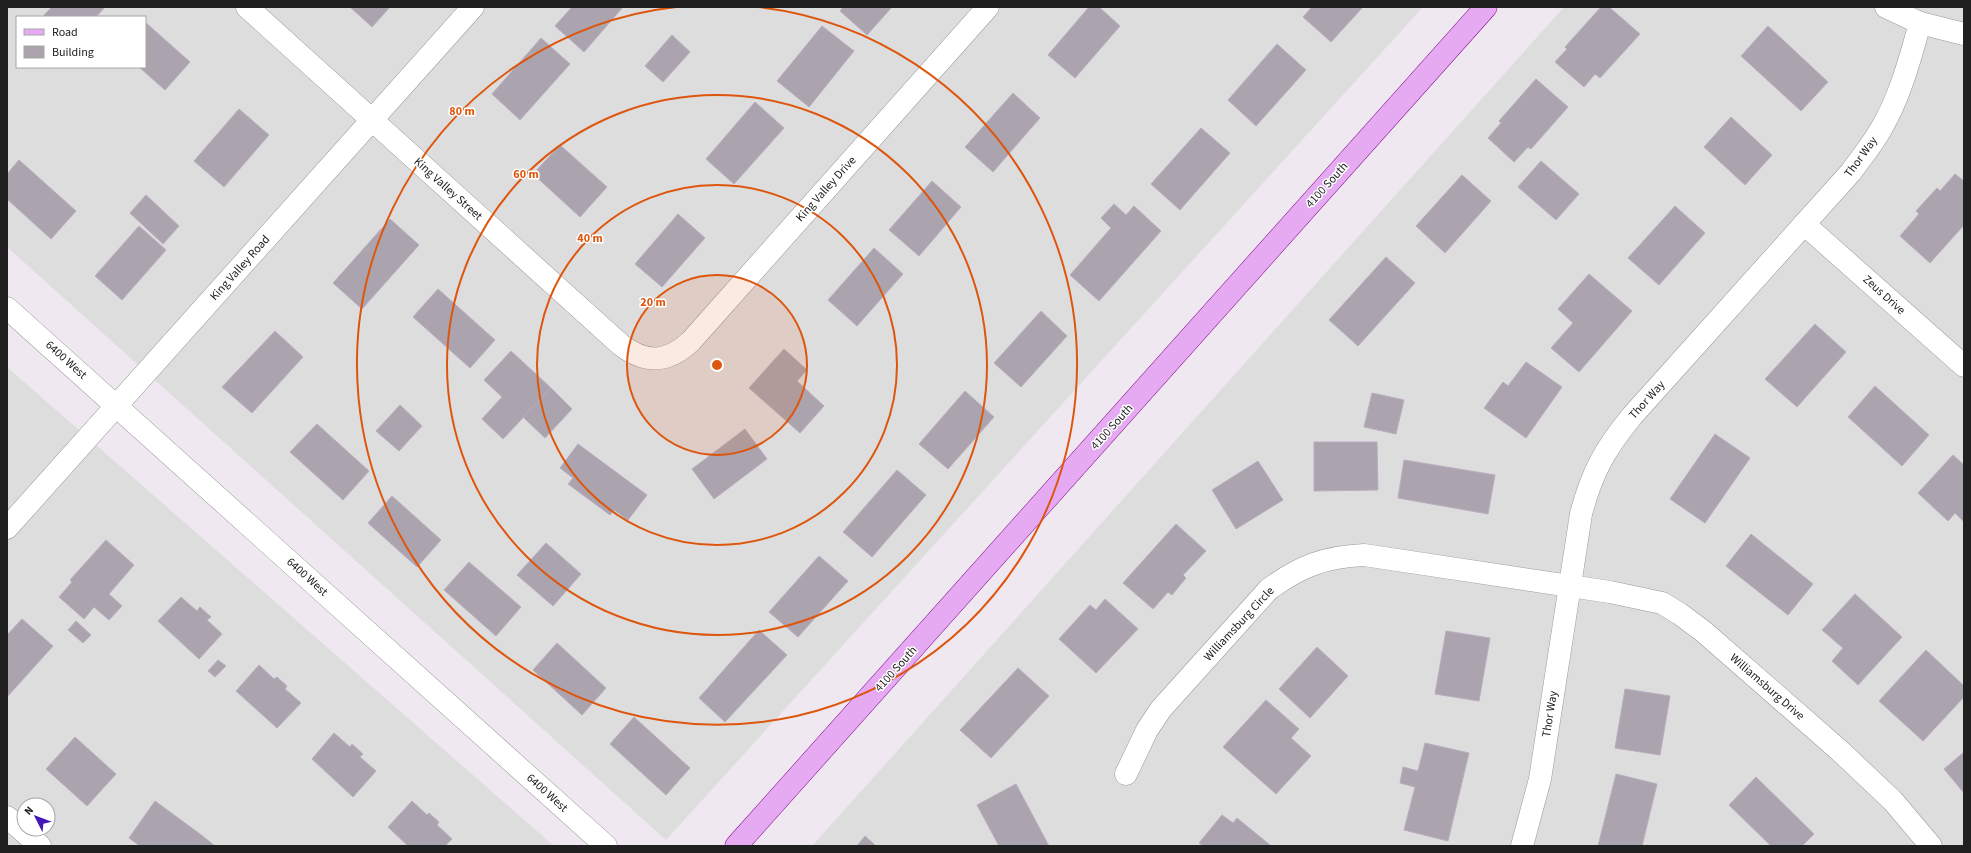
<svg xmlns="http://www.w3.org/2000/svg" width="1971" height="853" font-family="'Source Sans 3',sans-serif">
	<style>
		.residential { fill: #deddde; fill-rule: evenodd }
		.building { fill: #aba4ae; stroke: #baacc0 }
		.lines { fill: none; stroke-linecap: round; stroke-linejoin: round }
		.minor-casing { stroke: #9a9a9a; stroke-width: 23 }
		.major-casing { stroke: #84108c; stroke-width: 23 }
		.minor { stroke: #fff; stroke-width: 22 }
		.major { stroke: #e6aaf2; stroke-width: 22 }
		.ring { fill: none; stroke: #de560d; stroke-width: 2 }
		.labels { text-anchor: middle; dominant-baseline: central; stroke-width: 3; stroke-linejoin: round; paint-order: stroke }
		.street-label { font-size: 12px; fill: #202020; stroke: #fff }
		.centre { fill: #de560d; stroke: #fff; stroke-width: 2 }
		.ring-label { font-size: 12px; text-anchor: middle; font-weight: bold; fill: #de560d; stroke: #fff; stroke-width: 3; stroke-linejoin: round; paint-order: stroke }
	</style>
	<rect width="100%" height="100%" fill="#efe8f0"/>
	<g class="residential">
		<path d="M 7,7 L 1423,7 L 666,840 L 7,247 ZM 17,17 L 145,17 L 145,67 L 17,67 Z"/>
		<path d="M 1564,7 L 1964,7 L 1964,846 L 812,846 Z"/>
		<path d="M 7,367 L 554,846 L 7,846 ZM 24,805 L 48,805 L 48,829 L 24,829 Z"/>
	</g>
	<g class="building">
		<path d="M 52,7 L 105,7 L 96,17 L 46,17 L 44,15 Z"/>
		<path d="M 350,7 L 390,7 L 372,27 Z"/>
		<path d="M 572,7 L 623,7 L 584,52 L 555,26 Z"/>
		<path d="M 843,7 L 892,7 L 867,35 L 840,11 Z"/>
		<path d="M 1089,7 L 1099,7 L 1120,26 L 1075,78 L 1048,55 Z"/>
		<path d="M 1312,7 L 1363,7 L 1331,42 L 1303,17 Z"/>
		<path d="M 1601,7 L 1609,7 L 1640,34 L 1600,78 L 1595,74 L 1584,87 L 1555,62 L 1567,49 L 1565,47 Z"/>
		<path d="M 145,22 L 190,62 L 165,90 L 139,67 L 145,67 Z"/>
		<path d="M 822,26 L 854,51 L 809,107 L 777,81 Z"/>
		<path d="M 1768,26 L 1828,82 L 1801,111 L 1741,56 Z"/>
		<path d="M 672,35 L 690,52 L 663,82 L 645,66 Z"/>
		<path d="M 541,38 L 570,64 L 520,120 L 492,94 Z"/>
		<path d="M 1277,44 L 1306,70 L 1256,126 L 1228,100 Z"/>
		<path d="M 1536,79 L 1568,107 L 1531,149 L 1528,147 L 1514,162 L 1488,138 L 1501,123 L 1499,121 Z"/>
		<path d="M 1013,93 L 1040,118 L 993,172 L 965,147 Z"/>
		<path d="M 755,102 L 784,128 L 734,184 L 706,159 Z"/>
		<path d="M 239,109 L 269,135 L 224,187 L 194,161 Z"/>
		<path d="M 1731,117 L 1772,155 L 1745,185 L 1704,147 Z"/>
		<path d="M 1201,128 L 1230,153 L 1180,210 L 1151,184 Z"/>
		<path d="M 560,145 L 607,187 L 580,217 L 533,174 Z"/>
		<path d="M 19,160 L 76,211 L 51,239 L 7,199 L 7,174 Z"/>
		<path d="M 1541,161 L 1579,194 L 1556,220 L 1518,187 Z"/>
		<path d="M 1955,174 L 1964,181 L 1964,225 L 1930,263 L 1900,236 L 1919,214 L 1916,211 L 1937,188 L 1940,191 Z"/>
		<path d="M 1462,175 L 1491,201 L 1445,253 L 1416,226 Z"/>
		<path d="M 932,181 L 961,207 L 919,256 L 889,230 Z"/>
		<path d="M 146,195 L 179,226 L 163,244 L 130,213 Z"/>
		<path d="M 1114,204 L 1126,215 L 1134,206 L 1161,231 L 1099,301 L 1070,275 L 1111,228 L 1101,218 Z"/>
		<path d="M 1675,206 L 1705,233 L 1659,285 L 1628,258 Z"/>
		<path d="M 678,214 L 705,238 L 662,287 L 635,264 Z"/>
		<path d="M 390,219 L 419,245 L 362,309 L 333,283 Z"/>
		<path d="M 139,226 L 166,250 L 122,300 L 95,276 Z"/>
		<path d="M 874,248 L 903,274 L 857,326 L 828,300 Z"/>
		<path d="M 1386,257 L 1415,283 L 1358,346 L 1329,320 Z"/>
		<path d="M 1589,274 L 1632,311 L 1579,372 L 1551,348 L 1573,323 L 1558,309 Z"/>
		<path d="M 438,289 L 495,340 L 470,368 L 413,317 Z"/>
		<path d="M 1041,311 L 1067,336 L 1021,387 L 994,363 Z"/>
		<path d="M 1815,324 L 1846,352 L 1797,407 L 1765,379 Z"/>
		<path d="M 275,331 L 303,357 L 252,413 L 222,387 Z"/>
		<path d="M 784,349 L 807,370 L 797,381 L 824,406 L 800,433 L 749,388 Z"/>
		<path d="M 511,351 L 551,388 L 503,439 L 482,419 L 502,397 L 484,380 Z"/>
		<path d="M 1526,362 L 1562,387 L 1526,438 L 1484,408 L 1503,382 L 1508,386 Z"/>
		<path d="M 1875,386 L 1929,435 L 1902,466 L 1848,417 Z"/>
		<path d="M 551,388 L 572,409 L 545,438 L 523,417 Z"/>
		<path d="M 965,391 L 994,417 L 948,469 L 919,444 Z"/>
		<path d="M 1372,393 L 1404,400 L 1396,434 L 1364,427 Z"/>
		<path d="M 400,405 L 422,426 L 399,451 L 376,431 Z"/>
		<path d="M 317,424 L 369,471 L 343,500 L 290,452 Z"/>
		<path d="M 745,429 L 767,459 L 714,499 L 692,469 Z"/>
		<path d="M 1715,434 L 1750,458 L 1705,523 L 1670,499 Z"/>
		<path d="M 1314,442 L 1377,442 L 1378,490 L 1314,491 Z"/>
		<path d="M 578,444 L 647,495 L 628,520 L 614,510 L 610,515 L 568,484 L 573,478 L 560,468 Z"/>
		<path d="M 1953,455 L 1964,465 L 1964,522 L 1955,513 L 1948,521 L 1918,493 Z"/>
		<path d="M 1404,460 L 1495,475 L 1488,514 L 1398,498 Z"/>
		<path d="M 1258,461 L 1283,500 L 1236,529 L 1212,490 Z"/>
		<path d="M 897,470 L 926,495 L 872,557 L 843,532 Z"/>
		<path d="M 392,496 L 441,540 L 417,567 L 368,523 Z"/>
		<path d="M 1176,524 L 1206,551 L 1183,575 L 1186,578 L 1172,595 L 1168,592 L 1153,609 L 1123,583 Z"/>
		<path d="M 1751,534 L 1813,584 L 1788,615 L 1726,566 Z"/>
		<path d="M 106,540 L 134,565 L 109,594 L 122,606 L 109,620 L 94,607 L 84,619 L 59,597 L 72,582 L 70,580 Z"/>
		<path d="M 546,543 L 581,574 L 553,606 L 517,575 Z"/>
		<path d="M 819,556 L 848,581 L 798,637 L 769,612 Z"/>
		<path d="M 469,562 L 521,607 L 496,636 L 444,590 Z"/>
		<path d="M 1855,594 L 1902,637 L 1858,685 L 1832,661 L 1843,648 L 1822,630 Z"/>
		<path d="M 181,597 L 197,611 L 200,607 L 211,617 L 207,620 L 222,634 L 199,659 L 158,621 Z"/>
		<path d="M 1105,599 L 1138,629 L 1096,673 L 1059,639 L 1090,605 L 1096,610 Z"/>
		<path d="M 22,619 L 53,646 L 7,697 L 7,635 Z"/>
		<path d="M 76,621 L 91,635 L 83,643 L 68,630 Z"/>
		<path d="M 759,630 L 787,655 L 725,722 L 699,698 Z"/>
		<path d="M 1446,631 L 1490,638 L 1479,701 L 1435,694 Z"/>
		<path d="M 557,643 L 606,688 L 582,715 L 533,670 Z"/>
		<path d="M 1317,647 L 1348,676 L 1310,718 L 1279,689 Z"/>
		<path d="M 1926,650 L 1964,686 L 1964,697 L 1923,741 L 1879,701 Z"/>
		<path d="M 218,660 L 226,666 L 215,677 L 208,671 Z"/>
		<path d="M 259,665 L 274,679 L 277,677 L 287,686 L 285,689 L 301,703 L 277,728 L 236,691 Z"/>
		<path d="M 1018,668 L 1049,696 L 991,758 L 960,730 Z"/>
		<path d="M 1625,689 L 1670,696 L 1660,755 L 1615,748 Z"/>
		<path d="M 1266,700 L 1299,729 L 1291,738 L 1311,756 L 1276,794 L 1223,747 Z"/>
		<path d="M 634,717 L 690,768 L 666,795 L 610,744 Z"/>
		<path d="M 334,733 L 350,747 L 352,744 L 363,754 L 360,757 L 376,771 L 353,797 L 312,759 Z"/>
		<path d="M 75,737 L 116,774 L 87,806 L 46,769 Z"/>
		<path d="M 1425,743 L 1469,753 L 1448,841 L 1404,830 L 1415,787 L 1400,783 L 1403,767 L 1418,771 Z"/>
		<path d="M 1964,752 L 1964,793 L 1944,769 Z"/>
		<path d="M 1616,774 L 1657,784 L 1642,846 L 1598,846 Z"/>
		<path d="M 1756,777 L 1814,834 L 1802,846 L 1771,846 L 1729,805 Z"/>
		<path d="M 1016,784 L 1049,846 L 999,846 L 977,805 Z"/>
		<path d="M 155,801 L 200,834 L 215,846 L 140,846 L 129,838 Z"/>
		<path d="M 412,801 L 427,815 L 429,813 L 439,822 L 437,825 L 452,839 L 445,846 L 408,846 L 388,827 Z"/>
		<path d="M 1222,815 L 1233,823 L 1237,818 L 1270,845 L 1204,846 L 1199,843 Z"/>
		<path d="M 865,836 L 876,846 L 857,846 Z"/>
	</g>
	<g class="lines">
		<g class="minor-casing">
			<g id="minor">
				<path d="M 247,7 L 621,345 C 646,364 668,363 691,341 L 988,7"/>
				<path d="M 1886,7 L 1920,23 L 1964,34"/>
				<path d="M 1804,224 L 1964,366"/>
				<path d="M 7,308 L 606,846"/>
				<path d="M 7,528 L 473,7"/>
				<path d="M 1126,774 L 1147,730 L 1161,709 L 1269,589 C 1301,566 1324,557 1364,555 L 1610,592 L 1662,603 L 1680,614 L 1704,632 L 1839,750 L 1893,801 L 1931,846"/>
				<path d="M 7,817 L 40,846"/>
				<path d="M 1522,846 L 1540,779 L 1581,514 C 1592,472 1605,449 1632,416 L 1851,172 C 1861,158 1872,145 1881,129 C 1900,97 1910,59 1920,23"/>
			</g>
		</g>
		<g class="major-casing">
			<path id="major" d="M 736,846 L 1486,7"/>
		</g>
		<use href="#minor" class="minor"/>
		<use href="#major" class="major"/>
	</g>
	<circle cx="717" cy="365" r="90" fill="#de560d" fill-opacity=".12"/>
	<g class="ring">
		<circle cx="717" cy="365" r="90"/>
		<circle cx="717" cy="365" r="180"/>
		<circle cx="717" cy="365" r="270"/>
		<path d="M758 7A360 360 0 1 1 676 7"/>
	</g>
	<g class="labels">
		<g class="street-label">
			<text transform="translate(1861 157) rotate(-54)">Thor Way</text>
			<text transform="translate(1327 185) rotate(-48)">4100 South</text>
			<text transform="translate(448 189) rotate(42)">King Valley Street</text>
			<text transform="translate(826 189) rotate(-48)">King Valley Drive</text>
			<text transform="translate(240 268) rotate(-48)">King Valley Road</text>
			<text transform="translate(1884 295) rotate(42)">Zeus Drive</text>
			<text transform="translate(66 360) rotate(42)">6400 West</text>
			<text transform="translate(1647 400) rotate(-48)">Thor Way</text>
			<text transform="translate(1112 427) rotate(-48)">4100 South</text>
			<text transform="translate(307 577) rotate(42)">6400 West</text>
			<text transform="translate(1239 624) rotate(-47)">Williamsburg Circle</text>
			<text transform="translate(896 669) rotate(-48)">4100 South</text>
			<text transform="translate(1767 687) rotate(41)">Williamsburg Drive</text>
			<text transform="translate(1550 714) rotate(-81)">Thor Way</text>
			<text transform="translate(547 793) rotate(42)">6400 West</text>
		</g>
	</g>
	<circle cx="717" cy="365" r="6" class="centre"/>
	<g class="ring-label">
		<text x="462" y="115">80 m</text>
		<text x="526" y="178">60 m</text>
		<text x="590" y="242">40 m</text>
		<text x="653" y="306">20 m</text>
	</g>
	<rect width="1971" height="853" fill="none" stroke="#202020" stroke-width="16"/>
	<rect x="16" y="16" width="130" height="52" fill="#ffffff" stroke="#a6a6a6"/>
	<rect x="24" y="29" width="20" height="6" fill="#e6aaf2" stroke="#a6a6a6"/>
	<text x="52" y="36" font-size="12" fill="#202020">Road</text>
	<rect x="24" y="46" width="20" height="12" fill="#aba4ae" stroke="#a6a6a6"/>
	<text x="52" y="56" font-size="12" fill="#202020">Building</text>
	<g transform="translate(36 817) rotate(312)"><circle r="19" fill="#ffffff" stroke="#a6a6a6"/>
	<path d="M0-3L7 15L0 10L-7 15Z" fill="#4116bb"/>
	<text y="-6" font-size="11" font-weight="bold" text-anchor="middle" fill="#202020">N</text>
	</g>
</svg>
